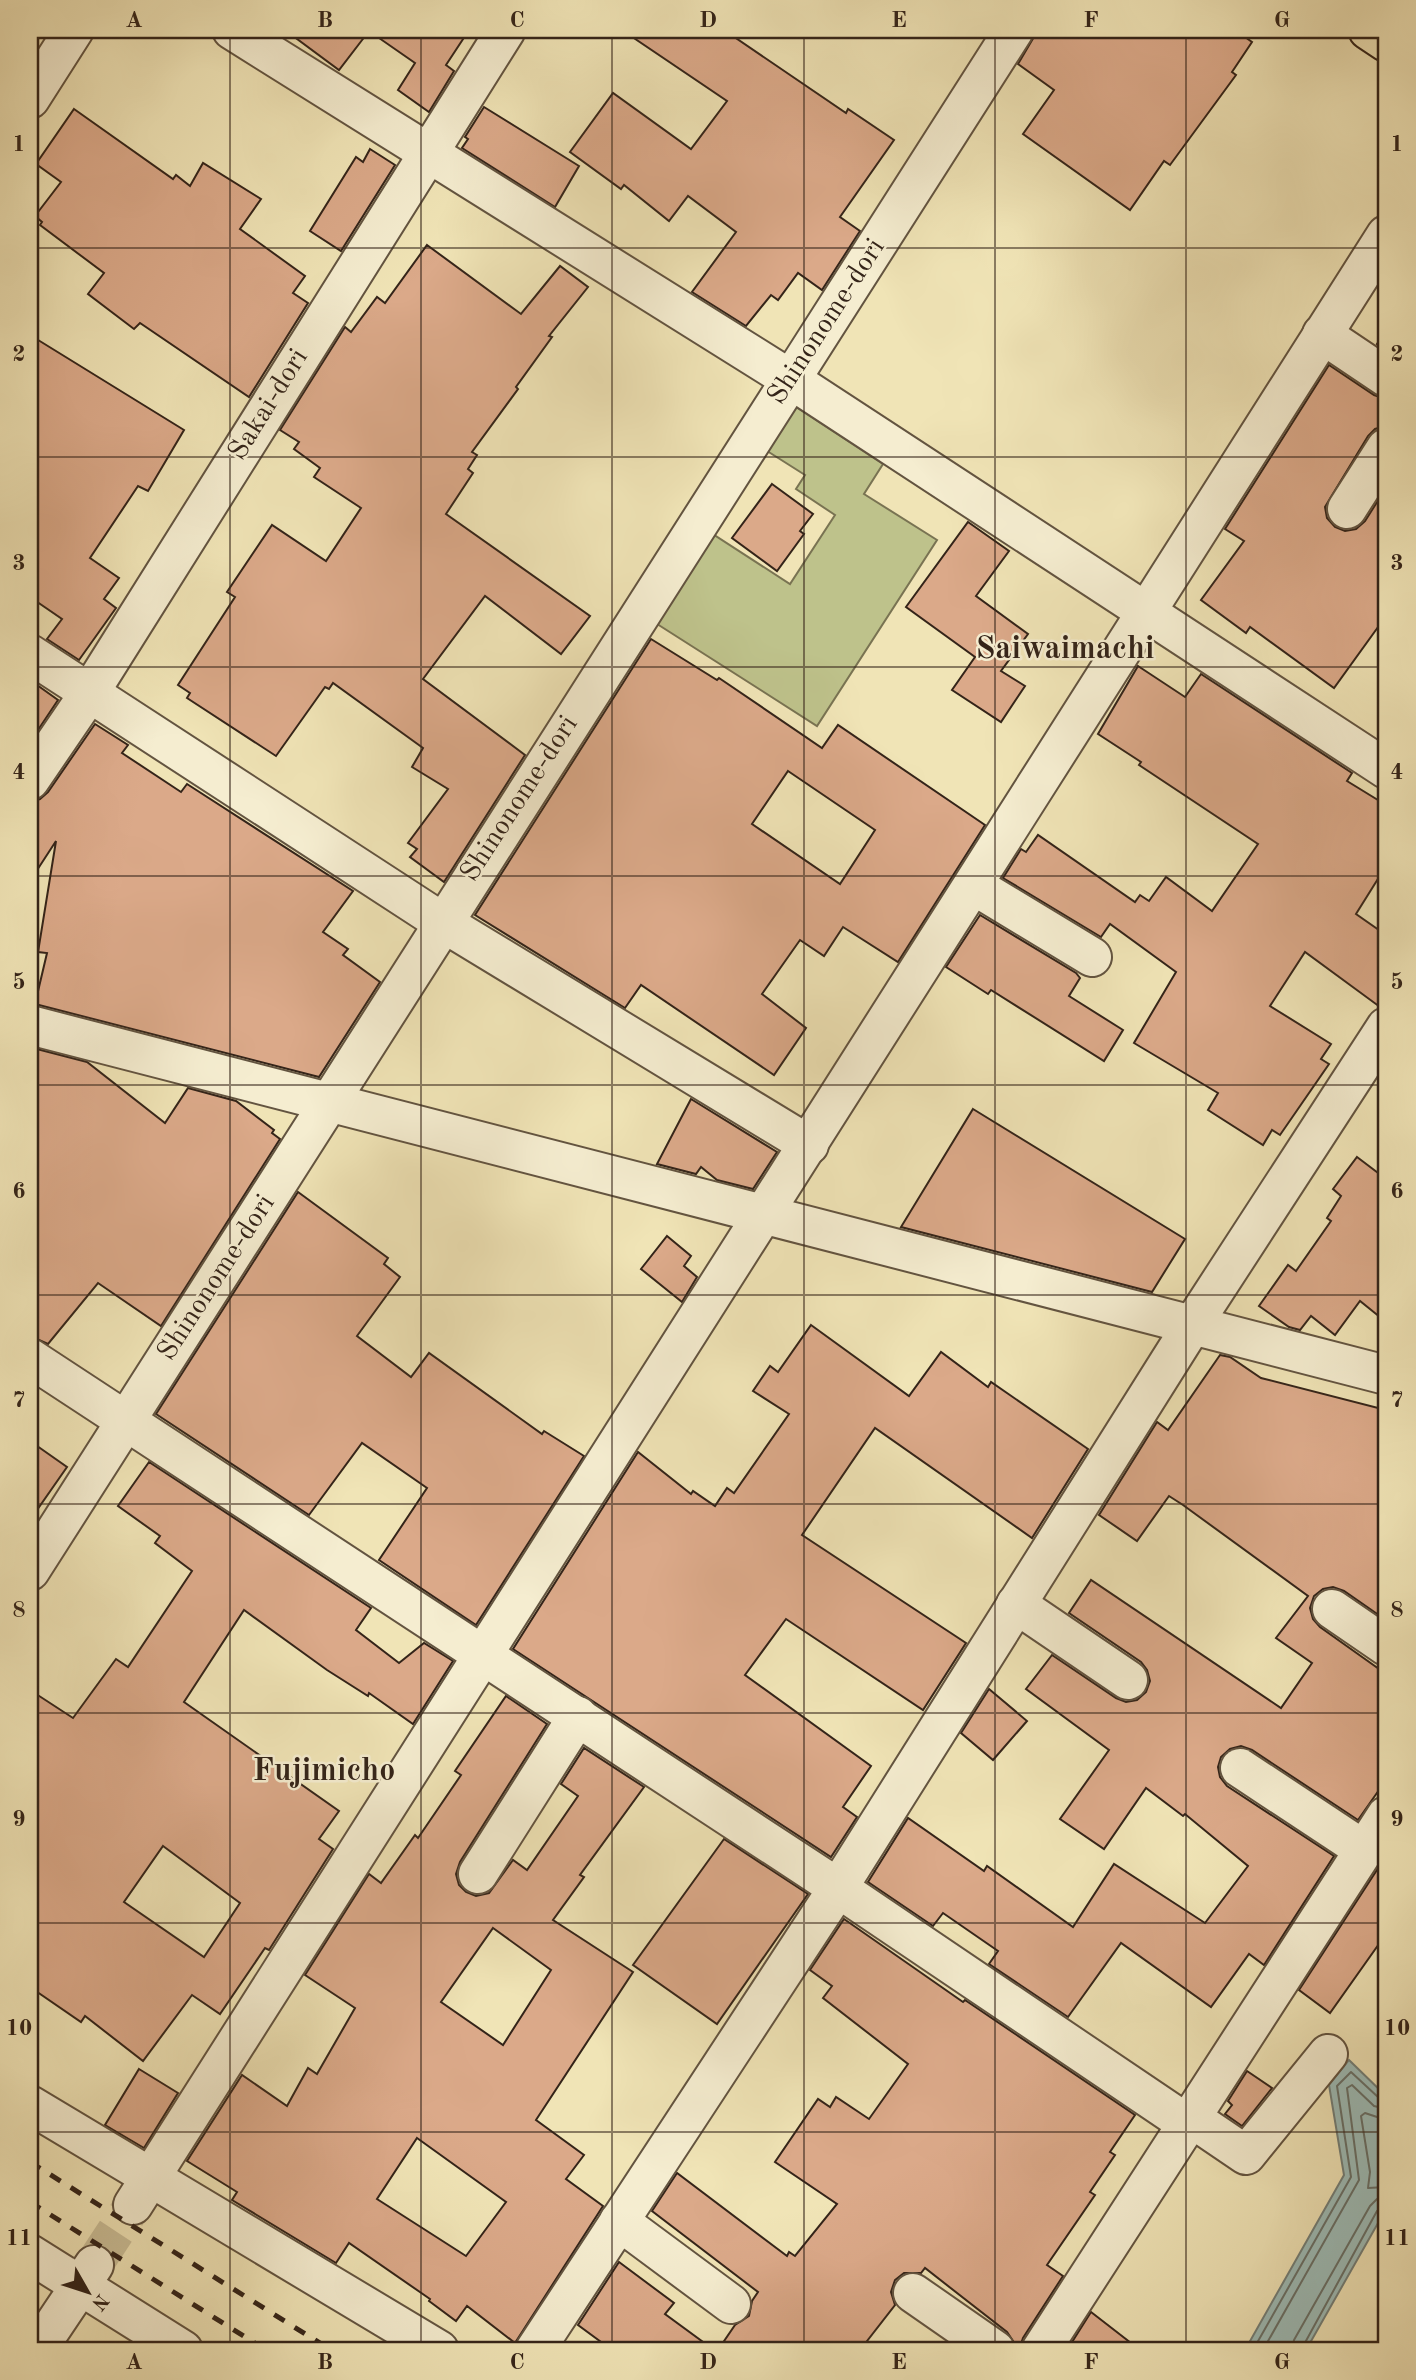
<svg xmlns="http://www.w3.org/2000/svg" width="1416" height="2380" font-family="'Old Standard TT',serif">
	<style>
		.green { fill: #bec28b; stroke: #797352; stroke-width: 2 }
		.water { fill: #9dbcb7; stroke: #737f78; stroke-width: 2 }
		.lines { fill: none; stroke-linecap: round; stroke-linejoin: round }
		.shore { stroke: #687068; stroke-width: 2 }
		.building { fill: #dba989; stroke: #342419; stroke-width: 2; fill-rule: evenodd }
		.minor-tunnel { stroke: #cabe97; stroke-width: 38; stroke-dasharray: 38 19; stroke-linecap: butt }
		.minor-casing { stroke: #635440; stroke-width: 42 }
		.major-casing { stroke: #342419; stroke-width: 42 }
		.minor { stroke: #f5edd0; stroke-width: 38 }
		.major { stroke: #f0e4b6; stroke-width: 38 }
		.rail { stroke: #342419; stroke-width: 5; stroke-dasharray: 12 12; stroke-linecap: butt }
		.grid { fill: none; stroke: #342419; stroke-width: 2; stroke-opacity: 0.55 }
		.labels { text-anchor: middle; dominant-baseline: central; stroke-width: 5; stroke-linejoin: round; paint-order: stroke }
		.street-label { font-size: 28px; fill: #342419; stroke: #f5edd0 }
		.quarter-label { font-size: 32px; font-weight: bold; fill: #342419; stroke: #f5edd0 }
		.neatline { fill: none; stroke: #342419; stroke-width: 2.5 }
		.grid-label { font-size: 23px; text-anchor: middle; font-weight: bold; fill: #342419 }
	</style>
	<rect width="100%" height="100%" fill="#f0e4b6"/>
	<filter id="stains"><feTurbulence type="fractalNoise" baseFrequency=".00286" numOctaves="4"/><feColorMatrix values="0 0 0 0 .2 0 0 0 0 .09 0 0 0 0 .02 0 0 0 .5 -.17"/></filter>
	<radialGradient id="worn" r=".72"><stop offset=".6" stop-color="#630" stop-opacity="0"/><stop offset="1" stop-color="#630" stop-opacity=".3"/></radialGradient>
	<path class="green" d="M 793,405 L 883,464 L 864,494 L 937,540 L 817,726 L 654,622 L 711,533 L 790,584 L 835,515 L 796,489 L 805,475 L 764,449 Z"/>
	<path class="water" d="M 1349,2060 L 1386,2096 L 1386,2209 L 1306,2350 L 1245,2350 L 1344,2175 L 1329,2085 Z"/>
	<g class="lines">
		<g class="shore">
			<path d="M 1386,2120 L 1365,2113 L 1361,2116 L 1370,2172 L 1368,2188 L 1386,2187"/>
			<path d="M 1253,2350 L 1351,2177 L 1337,2086 L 1351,2072 L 1379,2098 L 1386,2100"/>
			<path d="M 1263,2350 L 1359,2180 L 1347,2088 L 1352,2085 L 1374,2106 L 1386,2109"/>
			<path d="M 1292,2350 L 1294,2340 L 1370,2206 L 1377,2199 L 1386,2198"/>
			<path d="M 1301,2350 L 1377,2211 L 1386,2207"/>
		</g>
	</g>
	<g class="building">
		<path d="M 285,30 L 469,30 L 446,65 L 454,71 L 429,112 L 398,90 L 415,63 L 369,31 L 339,70 Z"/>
		<path d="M 622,30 L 724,30 L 846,113 L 848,109 L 894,140 L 840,217 L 860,231 L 822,290 L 798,273 L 778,300 L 771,295 L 746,326 L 692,292 L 736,232 L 688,196 L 669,221 L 624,185 L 621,189 L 570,152 L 613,93 L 691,149 L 727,101 Z"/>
		<path d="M 1038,30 L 1235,30 L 1252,42 L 1232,72 L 1236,75 L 1170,165 L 1164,161 L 1130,210 L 1023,134 L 1054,90 L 1018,64 Z"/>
		<path d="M 484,107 L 579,166 L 555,207 L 462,148 L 468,139 L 465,137 Z"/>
		<path d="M 74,109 L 173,179 L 176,175 L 190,186 L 203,163 L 261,199 L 240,229 L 305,276 L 293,293 L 308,303 L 249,397 L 140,323 L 134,329 L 88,294 L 104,273 L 40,225 L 42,222 L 35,216 L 61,182 L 36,164 Z"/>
		<path d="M 370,149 L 395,165 L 341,251 L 310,231 L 356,157 L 363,162 Z"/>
		<path d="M 427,245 L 521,314 L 560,266 L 588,287 L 549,336 L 552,337 L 516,387 L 518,389 L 472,452 L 477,455 L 468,469 L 473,473 L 446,514 L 590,616 L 561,654 L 485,596 L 423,679 L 525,755 L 444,882 L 410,857 L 417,849 L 408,843 L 448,789 L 412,767 L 423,748 L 333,683 L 329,689 L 325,687 L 276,756 L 187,698 L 190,693 L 178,685 L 235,597 L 227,592 L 272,525 L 326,561 L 361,508 L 314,477 L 320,468 L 294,449 L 299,442 L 280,430 L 345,327 L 351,332 L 377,297 L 385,303 Z"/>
		<path d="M 1386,330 L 1386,351 L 1377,344 Z"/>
		<path d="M 30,335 L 184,430 L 148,491 L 138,486 L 90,558 L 119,578 L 104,599 L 116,608 L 79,660 L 47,639 L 62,619 L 30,597 Z"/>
		<path d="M 1329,365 L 1374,395 L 1386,399 L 1386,426 L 1375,429 L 1368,436 L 1325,507 L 1327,518 L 1335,527 L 1345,531 L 1356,529 L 1365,521 L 1386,488 L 1386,616 L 1334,688 L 1250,627 L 1246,633 L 1201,600 L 1244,541 L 1225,529 Z"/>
		<path d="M 772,484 L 813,514 L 800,531 L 804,534 L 777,571 L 732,538 Z"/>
		<path d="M 968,522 L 1009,551 L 976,596 L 1028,634 L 1001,671 L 1025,686 L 1001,722 L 952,690 L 975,657 L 906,607 Z"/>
		<path d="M 651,639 L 717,680 L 719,678 L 822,748 L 838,725 L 985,825 L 898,962 L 843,927 L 824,956 L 800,940 L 762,994 L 806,1028 L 774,1075 L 641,985 L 625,1008 L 475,915 ZM 788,771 L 875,830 L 840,884 L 752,824 Z"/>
		<path d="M 1138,666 L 1185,697 L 1201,674 L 1352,773 L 1347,781 L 1386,805 L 1386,866 L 1356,914 L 1386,935 L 1386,1005 L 1380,1007 L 1305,952 L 1270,1006 L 1331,1044 L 1321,1059 L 1329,1064 L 1280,1135 L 1272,1130 L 1263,1145 L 1208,1110 L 1218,1093 L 1134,1043 L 1176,972 L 1110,924 L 1101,937 L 1003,878 L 1021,849 L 1026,852 L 1038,835 L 1135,902 L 1140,895 L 1149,901 L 1166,877 L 1212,911 L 1258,844 L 1139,765 L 1141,762 L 1098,734 Z"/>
		<path d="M 30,680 L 58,700 L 30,742 Z"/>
		<path d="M 95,724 L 128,745 L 122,753 L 181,792 L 187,784 L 353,891 L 323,932 L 348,949 L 343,955 L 380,982 L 319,1077 L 35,1004 L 47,953 L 38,952 L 56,841 L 30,881 L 30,802 L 40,799 L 48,792 Z"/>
		<path d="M 980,915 L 1076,973 L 1080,978 L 1069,996 L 1123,1030 L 1104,1061 L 991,990 L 988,994 L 946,967 Z"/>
		<path d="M 33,1048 L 87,1062 L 165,1123 L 188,1088 L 236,1101 L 274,1130 L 272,1133 L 280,1139 L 161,1326 L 98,1283 L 48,1344 L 30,1336 L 30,1057 Z"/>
		<path d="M 691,1099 L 777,1152 L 753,1189 L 717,1180 L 701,1167 L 696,1174 L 657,1164 Z"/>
		<path d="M 973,1109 L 1185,1239 L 1152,1292 L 901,1227 Z"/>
		<path d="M 1357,1157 L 1386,1179 L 1386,1322 L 1360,1301 L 1335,1335 L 1311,1316 L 1300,1330 L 1289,1327 L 1259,1306 L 1288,1265 L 1296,1271 L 1331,1221 L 1327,1218 L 1341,1196 L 1333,1189 Z"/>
		<path d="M 298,1192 L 388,1258 L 384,1264 L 400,1277 L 357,1336 L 411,1377 L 429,1353 L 542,1434 L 544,1431 L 584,1456 L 476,1625 L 379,1560 L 427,1488 L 362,1443 L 309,1515 L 156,1414 Z"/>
		<path d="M 667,1236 L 691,1256 L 684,1266 L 697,1277 L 682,1302 L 641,1269 Z"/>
		<path d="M 811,1325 L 909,1396 L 941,1352 L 988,1387 L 991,1382 L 1088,1449 L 1032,1538 L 875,1428 L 802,1535 L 966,1643 L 923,1710 L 786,1619 L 745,1675 L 871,1766 L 843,1807 L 857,1817 L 831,1857 L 513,1649 L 638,1452 L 691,1494 L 693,1491 L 715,1506 L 727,1488 L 734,1493 L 789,1414 L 753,1391 L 770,1366 L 778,1372 Z"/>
		<path d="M 1220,1355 L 1230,1357 L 1261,1378 L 1386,1410 L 1386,1614 L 1383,1618 L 1344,1591 L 1333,1587 L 1323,1589 L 1314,1596 L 1310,1608 L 1313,1619 L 1320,1627 L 1386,1674 L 1386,1780 L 1358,1820 L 1252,1750 L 1241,1746 L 1230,1749 L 1221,1757 L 1218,1767 L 1220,1777 L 1227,1786 L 1334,1856 L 1264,1965 L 1249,1954 L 1211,2007 L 1121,1943 L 1068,2017 L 989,1964 L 998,1951 L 943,1913 L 933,1926 L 868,1882 L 908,1818 L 984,1871 L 987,1866 L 1073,1927 L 1114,1864 L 1205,1923 L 1248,1866 L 1185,1814 L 1183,1816 L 1146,1788 L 1104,1849 L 1060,1819 L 1109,1750 L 1026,1689 L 1052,1655 L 1116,1698 L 1126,1702 L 1137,1700 L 1146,1692 L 1150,1681 L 1147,1670 L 1141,1662 L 1069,1613 L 1091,1580 L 1281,1708 L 1312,1663 L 1276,1638 L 1308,1596 L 1183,1505 L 1169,1496 L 1137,1541 L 1099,1515 L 1157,1422 L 1168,1430 Z"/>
		<path d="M 30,1441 L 67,1467 L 30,1520 Z"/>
		<path d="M 149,1462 L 371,1608 L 356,1630 L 399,1663 L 424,1643 L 453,1661 L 413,1724 L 369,1693 L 368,1696 L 327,1670 L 244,1610 L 184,1702 L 339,1811 L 319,1839 L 333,1849 L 269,1950 L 265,1948 L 220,2014 L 192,1995 L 143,2061 L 85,2016 L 81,2022 L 30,1987 L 30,1690 L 73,1718 L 116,1659 L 128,1667 L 192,1571 L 155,1543 L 160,1536 L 118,1506 ZM 163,1846 L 240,1903 L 204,1957 L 124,1902 Z"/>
		<path d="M 989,1689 L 1027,1721 L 993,1760 L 961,1733 Z"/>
		<path d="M 506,1696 L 547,1724 L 460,1862 L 456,1874 L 459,1885 L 466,1892 L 476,1896 L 489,1893 L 513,1860 L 527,1870 L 578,1796 L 561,1784 L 584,1748 L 644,1787 L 580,1875 L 584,1877 L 553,1920 L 633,1972 L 536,2120 L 584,2155 L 566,2179 L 603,2206 L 515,2343 L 467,2306 L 456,2321 L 429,2301 L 430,2299 L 349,2243 L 336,2263 L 232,2200 L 237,2192 L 187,2161 L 242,2075 L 287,2106 L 308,2068 L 317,2074 L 355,2008 L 305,1975 L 369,1874 L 381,1883 L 415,1835 L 418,1838 L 461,1775 L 455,1771 ZM 493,1928 L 551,1970 L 503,2045 L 441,2002 ZM 417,2138 L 506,2202 L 466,2256 L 377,2199 Z"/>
		<path d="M 724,1839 L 808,1894 L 717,2024 L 633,1965 Z"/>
		<path d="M 1386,1856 L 1386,1934 L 1330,2013 L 1299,1990 Z"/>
		<path d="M 844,1919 L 963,2002 L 965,2000 L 1135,2115 L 1110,2152 L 1115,2155 L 1090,2192 L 1095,2195 L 1047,2265 L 1063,2276 L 1023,2338 L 1019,2350 L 1007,2332 L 925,2268 L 921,2273 L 904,2273 L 895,2280 L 891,2292 L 895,2305 L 860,2350 L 718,2350 L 735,2325 L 749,2316 L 752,2301 L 758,2292 L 652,2211 L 677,2173 L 787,2256 L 789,2252 L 795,2256 L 837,2204 L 775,2162 L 818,2099 L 830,2107 L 836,2097 L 869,2119 L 908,2064 L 823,1998 L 832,1986 L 810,1970 Z"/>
		<path d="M 139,2069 L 178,2093 L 144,2148 L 105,2125 Z"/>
		<path d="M 1247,2071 L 1272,2088 L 1242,2126 L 1225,2114 L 1232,2105 L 1228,2101 Z"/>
		<path d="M 619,2262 L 674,2303 L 665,2314 L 714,2350 L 612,2350 L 578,2325 Z"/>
		<path d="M 1091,2312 L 1140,2350 L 1067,2350 Z"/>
	</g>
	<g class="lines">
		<path class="minor-tunnel" d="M 95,2263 L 133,2205"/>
		<g class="minor-casing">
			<g id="minor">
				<path d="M 232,30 L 790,379 L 1386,769"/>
				<path d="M 30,99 L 74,30"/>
				<path d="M 1322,334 L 1386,377"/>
				<path d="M 1347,509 L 1386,448"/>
				<path d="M 30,654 L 442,922 L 809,1145"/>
				<path d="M 30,780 L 90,692 L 506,30"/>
				<path d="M 973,885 L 1092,957"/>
				<path d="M 30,1025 L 1386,1375"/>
				<path d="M 30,1358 L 838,1888 L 1186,2123"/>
				<path d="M 30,1571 L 1014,30"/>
				<path d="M 1016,1604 L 1128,1680"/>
				<path d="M 1332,1609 L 1386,1646"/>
				<path d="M 1240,1768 L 1364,1850"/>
				<path d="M 478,1874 L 578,1716"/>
				<path d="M 30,2105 L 439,2350"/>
				<path d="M 1190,2117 L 1246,2155 L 1328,2054"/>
				<path d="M 133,2205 L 1386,235"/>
				<path d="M 619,2221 L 731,2304"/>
				<path d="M 30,2254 L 183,2350"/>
				<path d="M 913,2293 L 995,2350"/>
				<path d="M 37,2350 L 94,2265"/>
				<path d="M 535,2350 L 838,1888 L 1193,1324 L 1386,1027"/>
				<path d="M 1041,2350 L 1386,1816"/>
			</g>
		</g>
		<g class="major-casing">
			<path id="major" d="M 1368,30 L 1386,42"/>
		</g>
		<use href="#minor" class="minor"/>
		<use href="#major" class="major"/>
		<g class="rail">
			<path d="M 30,2162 L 331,2350"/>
			<path d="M 30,2202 L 266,2350"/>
		</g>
	</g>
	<path class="grid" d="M 230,30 L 230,2350M 421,30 L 421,2350M 612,30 L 612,2350M 804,30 L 804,2350M 995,30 L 995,2350M 1186,30 L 1186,2350M 30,248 L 1386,248M 30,457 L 1386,457M 30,667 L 1386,667M 30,876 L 1386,876M 30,1085 L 1386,1085M 30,1295 L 1386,1295M 30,1504 L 1386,1504M 30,1713 L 1386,1713M 30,1923 L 1386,1923M 30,2132 L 1386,2132"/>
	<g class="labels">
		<g class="street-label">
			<text transform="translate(827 322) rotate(-57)">Shinonome-dori</text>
			<text transform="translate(269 405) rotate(-58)">Sakai-dori</text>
			<text transform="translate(520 799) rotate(-57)">Shinonome-dori</text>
			<text transform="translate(217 1278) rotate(-57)">Shinonome-dori</text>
		</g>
		<g class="quarter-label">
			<text x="1065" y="650">Saiwaimachi</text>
			<text x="324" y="1772">Fujimicho</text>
		</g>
	</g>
	<rect width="1416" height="2380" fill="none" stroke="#f0e4b6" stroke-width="77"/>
	<g transform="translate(88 2292) rotate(129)" stroke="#f5edd0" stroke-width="5" paint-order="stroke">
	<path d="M0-5L12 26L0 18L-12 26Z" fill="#342419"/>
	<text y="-10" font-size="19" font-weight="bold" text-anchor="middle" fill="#342419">N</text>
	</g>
	<rect x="38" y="38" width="1340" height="2304" class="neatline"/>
	<g class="grid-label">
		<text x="134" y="27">A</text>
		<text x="325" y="27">B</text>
		<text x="517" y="27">C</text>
		<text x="708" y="27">D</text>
		<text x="899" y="27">E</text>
		<text x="1091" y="27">F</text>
		<text x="1282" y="27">G</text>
		<text x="19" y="151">1</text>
		<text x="1397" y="151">1</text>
		<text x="19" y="361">2</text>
		<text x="1397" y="361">2</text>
		<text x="19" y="570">3</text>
		<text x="1397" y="570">3</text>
		<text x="19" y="779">4</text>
		<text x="1397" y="779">4</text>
		<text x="19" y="989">5</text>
		<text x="1397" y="989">5</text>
		<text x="19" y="1198">6</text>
		<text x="1397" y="1198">6</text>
		<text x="19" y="1407">7</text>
		<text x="1397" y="1407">7</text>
		<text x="19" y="1617">8</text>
		<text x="1397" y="1617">8</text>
		<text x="19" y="1826">9</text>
		<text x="1397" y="1826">9</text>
		<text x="19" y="2035">10</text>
		<text x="1397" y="2035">10</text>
		<text x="19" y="2245">11</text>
		<text x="1397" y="2245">11</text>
		<text x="134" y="2369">A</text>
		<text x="325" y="2369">B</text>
		<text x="517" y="2369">C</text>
		<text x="708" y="2369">D</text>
		<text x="899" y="2369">E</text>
		<text x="1091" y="2369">F</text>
		<text x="1282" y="2369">G</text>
	</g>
	<rect width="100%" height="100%" filter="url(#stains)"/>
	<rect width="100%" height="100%" fill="url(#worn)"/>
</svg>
